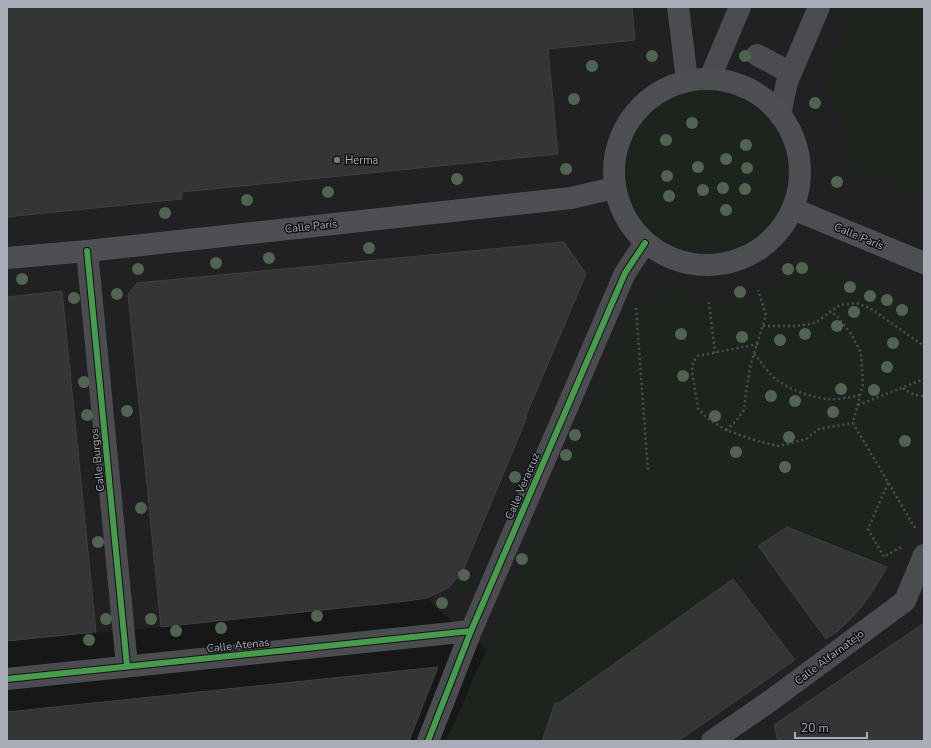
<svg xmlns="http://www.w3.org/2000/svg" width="931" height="748" font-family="'Nunito Sans',sans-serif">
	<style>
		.built { fill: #212123 }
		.green { fill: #1d241e }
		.building { fill: #353536; stroke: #3f4043 }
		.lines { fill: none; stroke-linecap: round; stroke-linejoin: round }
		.path { stroke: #4d4e52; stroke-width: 2.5; stroke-dasharray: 2 3; stroke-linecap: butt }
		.minor { stroke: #4b4c50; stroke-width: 22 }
		.major { stroke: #4d4f52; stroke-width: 22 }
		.cycleway-casing { stroke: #111113; stroke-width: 8 }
		.cycleway { stroke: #469c4c; stroke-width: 6 }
		.tree { fill: #506451 }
		.poi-dot { fill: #757880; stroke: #111113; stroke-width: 1.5 }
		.labels { text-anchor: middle; stroke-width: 3; stroke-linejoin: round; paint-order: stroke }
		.poi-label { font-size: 11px; fill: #a8adb8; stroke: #111113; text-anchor: start }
		.street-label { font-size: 11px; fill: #a8adb8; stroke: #111113 }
	</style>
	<rect width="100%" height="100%" fill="#171717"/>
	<path class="built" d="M7,7H924V741H542L554,706L439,610L427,598L404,602L161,627L7,641Z"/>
	<path class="green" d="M857,7H915L924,11V196L849,167C848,134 845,110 823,84Z
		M625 172a81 81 0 1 1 162 0a81 81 0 1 1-162 0Z
		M815,264L924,309V493L892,568L787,527L759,546L764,555L733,579L554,706L542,741H446L591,410L624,319C627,315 630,310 634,306C648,293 668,290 687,292L689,308L717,305L785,285L778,272L795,265Z
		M466,579L472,583C462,594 452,602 439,610L433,604L453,594Z"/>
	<path class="building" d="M7,7H632L635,40L548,49L558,154L182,192V199L7,217Z
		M564,242L586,274L525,418L527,417L462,573L448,588L427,598L407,601L161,627L128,294L137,283Z
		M62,291L96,632L7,641V297Z
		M787,527L887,567L873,591L859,610L838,631L826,639L758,546Z
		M733,579L795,660L678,741H542L555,703H559Z
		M924,623V741H778L774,725Z
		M438,667L409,741H7V712Z"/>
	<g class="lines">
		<path class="path" d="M709,302L715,353
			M636,308L648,471
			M829,311L837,316L852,335L861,353L863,384L853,423L915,528
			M763,326H797L815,323L840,305L856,303L870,308L924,346
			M758,344L698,356L693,362L692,371L698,408L707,418L726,430L757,441L779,446L806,439L819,429L853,423
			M754,354C762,362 767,373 777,380C791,390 812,398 829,399C839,400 850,397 860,395
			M903,388C910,393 915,396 924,396
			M858,405L924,379
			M726,430L736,421L744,410L746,392L751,363L766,315L758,290
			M888,483L868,529L884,557L901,547"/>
		<path class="minor" d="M678,7L687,80
			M757,55L791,73
			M710,78L740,7
			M780,115L787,82L819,7
			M87,251L127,666
			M7,679L471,631
			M428,741L471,631L625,273L645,243
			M712,741L770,701L905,601L924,555"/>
		<path class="major" d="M614 172a93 93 0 1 1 186 0a93 93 0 1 1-186 0Z
			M793,209L924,263
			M7,258L87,251L571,198L614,188"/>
		<g class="cycleway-casing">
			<path id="cycleway" d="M87,251L127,666
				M7,679L471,631
				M428,741L471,631L625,273L645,243"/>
		</g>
		<use href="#cycleway" class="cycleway"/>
	</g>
	<g class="tree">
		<circle cx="652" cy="56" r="6"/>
		<circle cx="745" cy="56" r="6"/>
		<circle cx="592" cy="66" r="6"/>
		<circle cx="574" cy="99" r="6"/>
		<circle cx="815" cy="103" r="6"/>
		<circle cx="692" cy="123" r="6"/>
		<circle cx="666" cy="140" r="6"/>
		<circle cx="746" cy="145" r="6"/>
		<circle cx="726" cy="159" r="6"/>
		<circle cx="698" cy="167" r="6"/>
		<circle cx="747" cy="168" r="6"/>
		<circle cx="566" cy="169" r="6"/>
		<circle cx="667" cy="176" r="6"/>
		<circle cx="457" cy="179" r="6"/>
		<circle cx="837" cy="182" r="6"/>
		<circle cx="723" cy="188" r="6"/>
		<circle cx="745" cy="189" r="6"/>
		<circle cx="703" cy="190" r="6"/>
		<circle cx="328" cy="192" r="6"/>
		<circle cx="669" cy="196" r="6"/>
		<circle cx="247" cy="200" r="6"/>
		<circle cx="726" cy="210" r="6"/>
		<circle cx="165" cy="213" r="6"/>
		<circle cx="369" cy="248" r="6"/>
		<circle cx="269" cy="258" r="6"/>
		<circle cx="216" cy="263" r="6"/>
		<circle cx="802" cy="268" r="6"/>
		<circle cx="138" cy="269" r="6"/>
		<circle cx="788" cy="269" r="6"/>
		<circle cx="22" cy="279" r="6"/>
		<circle cx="850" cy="287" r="6"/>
		<circle cx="740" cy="292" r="6"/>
		<circle cx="117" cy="294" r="6"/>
		<circle cx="870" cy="296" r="6"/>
		<circle cx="74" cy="298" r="6"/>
		<circle cx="887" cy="300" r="6"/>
		<circle cx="902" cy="310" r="6"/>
		<circle cx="854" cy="312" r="6"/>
		<circle cx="837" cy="326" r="6"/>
		<circle cx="681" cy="334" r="6"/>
		<circle cx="805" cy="334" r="6"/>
		<circle cx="742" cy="337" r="6"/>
		<circle cx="780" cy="340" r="6"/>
		<circle cx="893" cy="343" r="6"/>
		<circle cx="887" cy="367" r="6"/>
		<circle cx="683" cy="376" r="6"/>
		<circle cx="84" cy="382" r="6"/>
		<circle cx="841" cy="389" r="6"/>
		<circle cx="874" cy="390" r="6"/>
		<circle cx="771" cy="396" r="6"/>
		<circle cx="795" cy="401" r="6"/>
		<circle cx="127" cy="411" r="6"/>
		<circle cx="833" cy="412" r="6"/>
		<circle cx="87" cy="415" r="6"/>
		<circle cx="715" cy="416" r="6"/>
		<circle cx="575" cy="435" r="6"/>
		<circle cx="789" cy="437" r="6"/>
		<circle cx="905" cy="441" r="6"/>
		<circle cx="736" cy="452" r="6"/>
		<circle cx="566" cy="455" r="6"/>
		<circle cx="785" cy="467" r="6"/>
		<circle cx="515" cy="477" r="6"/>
		<circle cx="141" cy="508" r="6"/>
		<circle cx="98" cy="542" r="6"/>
		<circle cx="522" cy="559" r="6"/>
		<circle cx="464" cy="575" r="6"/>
		<circle cx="442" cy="603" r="6"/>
		<circle cx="317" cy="616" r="6"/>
		<circle cx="106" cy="619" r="6"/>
		<circle cx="151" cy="619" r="6"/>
		<circle cx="221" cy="628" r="6"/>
		<circle cx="176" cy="631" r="6"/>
		<circle cx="89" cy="640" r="6"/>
	</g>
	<circle class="poi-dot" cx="337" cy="160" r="4"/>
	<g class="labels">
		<g class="poi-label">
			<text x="345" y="164">Herma</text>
		</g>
		<g class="street-label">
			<text transform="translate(311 226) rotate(-6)" y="4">Calle París</text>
			<text transform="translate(859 236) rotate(23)" y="4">Calle París</text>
			<text transform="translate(97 460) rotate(-96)" y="4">Calle Burgos</text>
			<text transform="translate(522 486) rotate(-67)" y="4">Calle Veracruz</text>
			<text transform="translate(238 645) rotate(-6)" y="4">Calle Atenas</text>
			<text transform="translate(829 657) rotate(-37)" y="4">Calle Alfarnatejo</text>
		</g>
	</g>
	<rect width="931" height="748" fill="none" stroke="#a8adb8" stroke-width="16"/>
	<path d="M795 732v6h72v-6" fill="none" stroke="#a8adb8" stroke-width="2"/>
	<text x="801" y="732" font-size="12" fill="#a8adb8" stroke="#111113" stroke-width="3" paint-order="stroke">20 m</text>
</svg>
